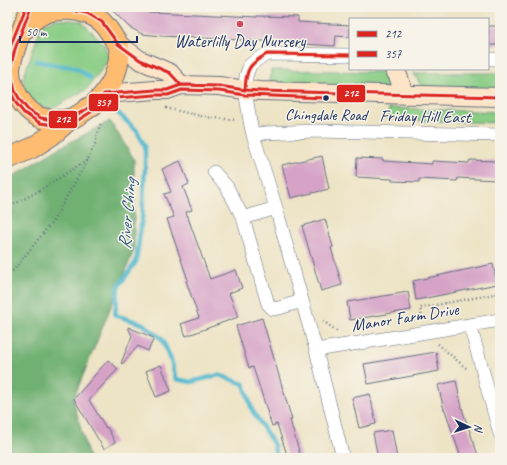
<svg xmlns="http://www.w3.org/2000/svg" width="507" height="465" font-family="Caveat,sans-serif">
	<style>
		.green { fill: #8acd85; stroke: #527e72 }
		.forest { fill: #6fb072; stroke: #457068 }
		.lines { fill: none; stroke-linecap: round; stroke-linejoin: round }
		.stream { stroke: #50b8ce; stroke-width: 4.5 }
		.building { fill: #d6a3c7 }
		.street-casing { stroke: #646e82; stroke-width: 14 }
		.secondary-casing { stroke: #646e82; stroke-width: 20 }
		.primary-casing { stroke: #646e82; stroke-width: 22 }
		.path { stroke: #646e82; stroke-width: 2.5; stroke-dasharray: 1 3; stroke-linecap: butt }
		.street { stroke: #fff; stroke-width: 13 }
		.secondary { stroke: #fee4c6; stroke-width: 18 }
		.primary { stroke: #fdbc70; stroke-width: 20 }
		.bus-1-casing { stroke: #f7f3e8; stroke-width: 6 }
		.bus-2-casing { stroke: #f7f3e8; stroke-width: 6 }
		.bus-1 { stroke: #dc241f; stroke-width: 3 }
		.bus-2 { stroke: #dc241f; stroke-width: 3 }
		.poi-dot { fill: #d1495b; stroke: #f7f3e8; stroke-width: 1.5 }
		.bus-dot { fill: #1b2f5e; stroke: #f7f3e8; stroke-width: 1.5 }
		.labels { text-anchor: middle; stroke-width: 3; stroke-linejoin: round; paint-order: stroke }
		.bus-label { font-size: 16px; fill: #1b2f5e; stroke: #f7f3e8 }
		.poi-label { font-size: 17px; fill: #1b2f5e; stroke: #f7f3e8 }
		.street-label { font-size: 17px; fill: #1b2f5e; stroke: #f7f3e8 }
		.water-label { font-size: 18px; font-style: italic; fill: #2b5880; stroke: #f7f3e8 }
		.line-badge { stroke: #f7f3e8; stroke-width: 1.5 }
		.badge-label { font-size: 11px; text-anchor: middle; font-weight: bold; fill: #fff }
	</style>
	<rect width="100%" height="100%" fill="#f7f3e8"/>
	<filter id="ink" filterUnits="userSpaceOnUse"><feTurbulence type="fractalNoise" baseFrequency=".025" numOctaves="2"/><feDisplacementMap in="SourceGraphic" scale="8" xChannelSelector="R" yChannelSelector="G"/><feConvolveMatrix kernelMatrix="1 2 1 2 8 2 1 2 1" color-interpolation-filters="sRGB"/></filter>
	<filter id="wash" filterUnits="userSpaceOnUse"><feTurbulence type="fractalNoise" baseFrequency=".012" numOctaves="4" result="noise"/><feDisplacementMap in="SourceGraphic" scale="16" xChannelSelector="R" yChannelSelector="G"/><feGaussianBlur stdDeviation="0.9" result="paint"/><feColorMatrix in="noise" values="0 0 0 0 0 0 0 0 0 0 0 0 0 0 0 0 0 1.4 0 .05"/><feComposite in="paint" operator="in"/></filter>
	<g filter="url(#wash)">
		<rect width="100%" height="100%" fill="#ede3c5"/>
		<path class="green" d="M56,19L81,21L104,44L109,59L87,89L52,109L35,105L25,91L23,78L42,24Z
			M271,70L385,72L394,92L270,84Z
			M414,73H500V92L424,91Z
			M389,108L500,112V123L430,121L388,119Z"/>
		<path class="forest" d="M110,121L134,159V250L73,400L89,458H7V180L59,148Z"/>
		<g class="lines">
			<path class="stream" d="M36,61L61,66H69L78,69L90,78
				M117,112L137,131L145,146V169L142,218L136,262L118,287L115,315L143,324L162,339L171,360L176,379L191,382L219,375L244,384L252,410L274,445L276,458"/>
		</g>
		<g id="blocks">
			<path class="building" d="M109,7H136L143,12H152L257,17V16L298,17V22L350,25V37L336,36L335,46L303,44V43L161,36L142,34L129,27Z
				M488,26H500V45H488Z
				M322,156L329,189L291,198L282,165Z
				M357,158L383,159V161L432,164V161L469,163L470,160L496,161V180L458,178L457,181L419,179V182L392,181V179L356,177Z
				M180,161L189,184L183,187L192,210L186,212L210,279L236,270L242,288L229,293L238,317L186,336L181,324L199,318L186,281L188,280L167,219L174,217L164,194L171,192L162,169Z
				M325,219L333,247L331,248L342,285L321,291L302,226Z
				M493,264L497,284L416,300L413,281Z
				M408,292L411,310L350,320L347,302Z
				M262,318L292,420H290L301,458H288L277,424L272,426L253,367L249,368L236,326Z
				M128,327L154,338L148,351L138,346L122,364L121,363L132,336Z
				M436,352L439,371L368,384L364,364Z
				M108,360L118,369L89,400L106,428L107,427L115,442L104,449L74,399Z
				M161,365L171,391L156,397L146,371Z
				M456,381L463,412L479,458H461L445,410H444L438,385Z
				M370,394L376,424L359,428L352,398Z
				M392,430L397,458H378L373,433Z"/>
		</g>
	</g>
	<g filter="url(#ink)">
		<use href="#blocks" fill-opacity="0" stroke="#646e82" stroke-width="1"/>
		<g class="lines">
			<g class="street-casing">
				<path id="street" d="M488,59H500
					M253,135L264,133L316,131L500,135
					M214,172L227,187L243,218L276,208
					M243,218L268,304L273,309L279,308L302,301
					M470,325L500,434
					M316,350L500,320
					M343,458L316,350L276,208L253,135L250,121L245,90L246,76L250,65L258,59L267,54L350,55"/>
			</g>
			<g class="secondary-casing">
				<path id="secondary" d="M118,44L140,60L170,73L181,85
					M394,69L399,78L404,95
					M104,94L155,90H167L181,85L219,86L245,90L261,91L500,97"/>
			</g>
			<g class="primary-casing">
				<path id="primary" d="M21,33C26,28 31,22 36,18C54,5 86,8 102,22C106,26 110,32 113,37C114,39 117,42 118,44C122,55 116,75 110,85C105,93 99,102 90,107C84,111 76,118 69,119C61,121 50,120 42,118C25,113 10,88 10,70C11,52 25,24 31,7
					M7,159L32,148L52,135L70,119"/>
			</g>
			<path class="path" d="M166,108L205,117L236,120
				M7,208L37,192L87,160
				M7,277L12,272L53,221L88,159L95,144L101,122
				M422,319L420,308L500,293
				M323,321L338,332
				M438,344L467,369"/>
			<use href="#street" class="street"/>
			<use href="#secondary" class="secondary"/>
			<use href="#primary" class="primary"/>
			<g class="bus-1-casing">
				<path id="bus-1" d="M31,7L15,49L10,70L15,91L20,100L28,110L41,118L55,120L70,119L93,105L104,94L155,90H167L181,85L219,86L245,90L261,91L500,97
					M74,7L76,11L87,13L102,22L118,44L140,60L170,73L181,85H195
					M245,90C246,69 249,64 267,54L350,55"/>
			</g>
			<g class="bus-2-casing">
				<path id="bus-2" d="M7,61L10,47L26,7
					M7,81L11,93L16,103L24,113L40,123L55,125L72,124L96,109L108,98
					M104,99L155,95H168L182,90L219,91L245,95L326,98"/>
			</g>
			<use href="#bus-1" class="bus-1"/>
			<use href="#bus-2" class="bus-2"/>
		</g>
	</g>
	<circle class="poi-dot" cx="240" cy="24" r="4"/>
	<circle class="bus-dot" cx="326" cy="98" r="3.5"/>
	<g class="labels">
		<g class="bus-label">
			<text x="326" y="120">Chingdale Road</text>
		</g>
		<g class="poi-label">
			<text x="240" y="47">Waterlilly Day Nursery</text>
		</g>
		<g class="street-label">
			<text transform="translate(425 116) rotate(1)" y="6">Friday Hill East</text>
			<text transform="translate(405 317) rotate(-9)" y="6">Manor Farm Drive</text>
		</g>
		<g class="water-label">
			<text transform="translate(127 214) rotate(-85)" y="6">River Ching</text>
		</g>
	</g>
	<g class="line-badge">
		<rect x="336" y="84" width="30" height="19" rx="4" fill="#dc241f"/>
		<rect x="88" y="93" width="31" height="19" rx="4" fill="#dc241f"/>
		<rect x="48" y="110" width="30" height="19" rx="4" fill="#dc241f"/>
	</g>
	<g class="badge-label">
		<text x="351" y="97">212</text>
		<text x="103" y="106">357</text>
		<text x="63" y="123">212</text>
	</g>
	<rect width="507" height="465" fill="none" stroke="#f7f3e8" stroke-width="24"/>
	<rect x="349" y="18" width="140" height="52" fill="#f7f3e8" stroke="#9fa5b1"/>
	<rect x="357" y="31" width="20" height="6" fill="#dc241f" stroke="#9fa5b1"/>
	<text x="385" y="38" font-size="12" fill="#1b2f5e">212</text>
	<rect x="357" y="51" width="20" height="6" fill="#dc241f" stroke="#9fa5b1"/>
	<text x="385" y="58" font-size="12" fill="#1b2f5e">357</text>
	<g transform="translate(469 427) rotate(94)" stroke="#f7f3e8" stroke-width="3" paint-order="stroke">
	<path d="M0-3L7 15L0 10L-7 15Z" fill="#1b2f5e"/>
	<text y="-6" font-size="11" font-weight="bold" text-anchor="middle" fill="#1b2f5e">N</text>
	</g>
	<path d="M20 36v6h117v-6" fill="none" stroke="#1b2f5e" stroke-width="2"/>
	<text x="26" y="36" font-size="12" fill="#1b2f5e" stroke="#f7f3e8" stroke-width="3" paint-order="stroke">50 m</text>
</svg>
